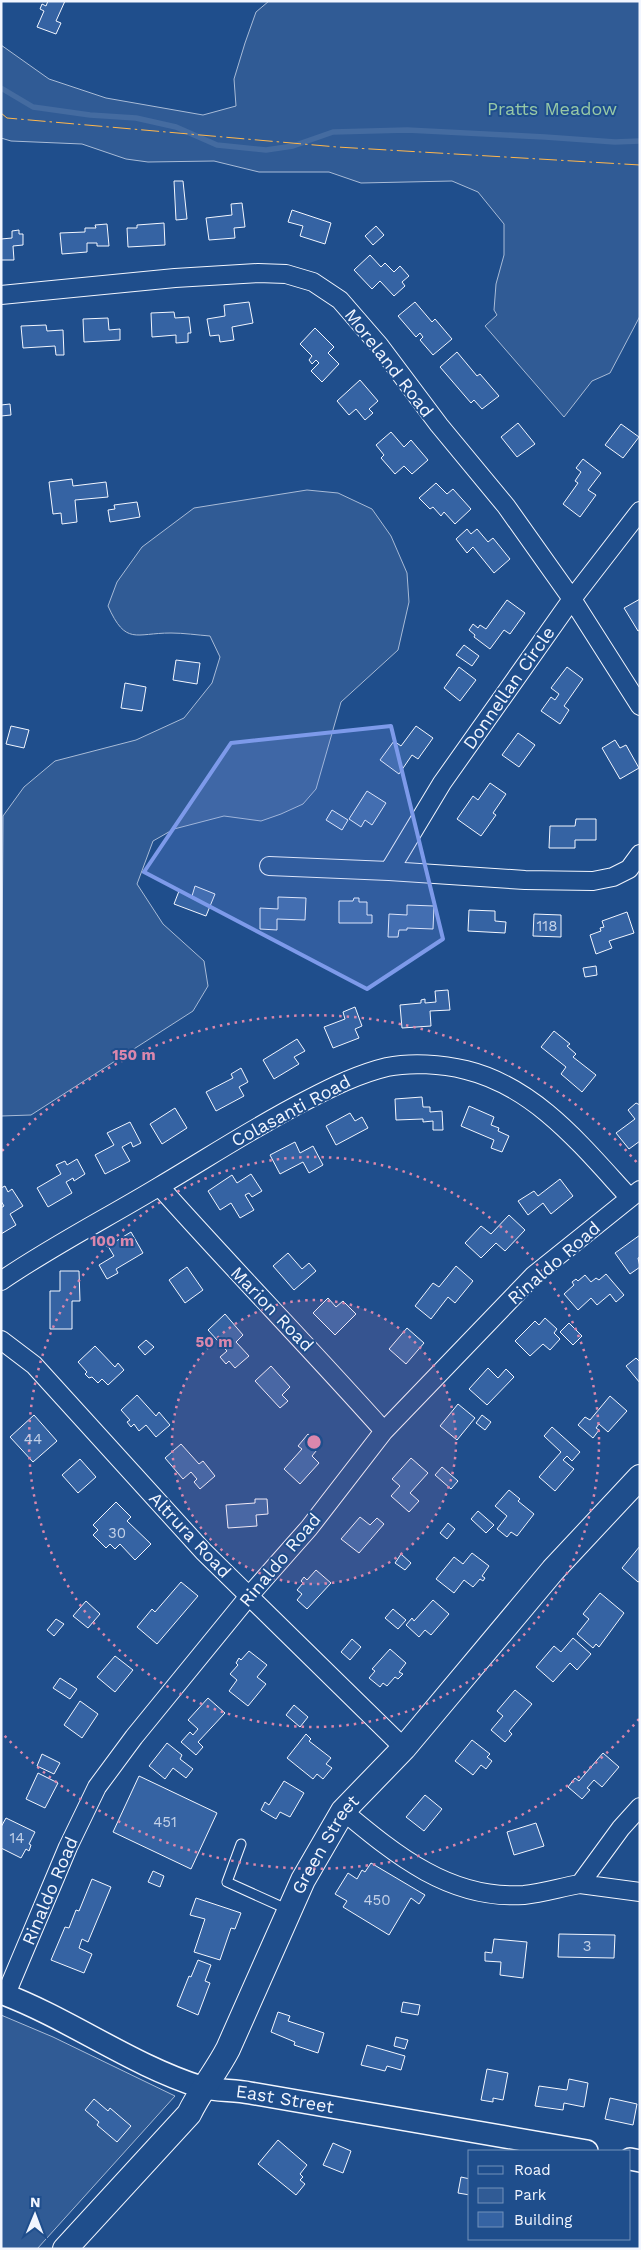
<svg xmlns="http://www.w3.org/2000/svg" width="641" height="2250" font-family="'Work Sans',sans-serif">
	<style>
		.green { fill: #305b95; stroke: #a8bbd7 }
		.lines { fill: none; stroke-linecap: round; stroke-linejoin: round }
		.stream { stroke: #446ba0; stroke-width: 5.5 }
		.building { fill: #3563a3; stroke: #f2f6ff }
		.service-casing { stroke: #f2f6ff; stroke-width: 11 }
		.minor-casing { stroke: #f2f6ff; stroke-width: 20 }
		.tertiary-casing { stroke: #f2f6ff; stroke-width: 24 }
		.secondary-casing { stroke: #f2f6ff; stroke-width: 26 }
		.service { stroke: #1f4e8c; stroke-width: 9 }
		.minor { stroke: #1f4e8c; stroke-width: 18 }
		.tertiary { stroke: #1f4e8c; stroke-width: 21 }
		.secondary { stroke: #1f4e8c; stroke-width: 24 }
		.power { stroke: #ffb74d; stroke-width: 1; stroke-dasharray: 18 4 2.5 4; stroke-linecap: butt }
		.marked { fill: #7d9aea; fill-opacity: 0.2; stroke: #7d9aea; stroke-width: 4; stroke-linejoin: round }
		.ring { fill: none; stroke: #da87ad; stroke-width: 2.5; stroke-dasharray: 2.5 5 }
		.labels { text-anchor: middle; stroke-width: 4; stroke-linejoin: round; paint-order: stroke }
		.number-label { font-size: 15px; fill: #c3d1e8 }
		.park-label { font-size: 18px; fill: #97c8a6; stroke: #1f4e8c }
		.street-label { font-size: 18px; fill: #f2f6ff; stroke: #1f4e8c }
		.centre { fill: #da87ad; stroke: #1f4e8c; stroke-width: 2.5 }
		.ring-label { font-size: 15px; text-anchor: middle; font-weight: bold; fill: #da87ad; stroke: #1f4e8c; stroke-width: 4; stroke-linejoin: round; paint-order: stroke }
	</style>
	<rect width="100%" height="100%" fill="#1f4e8c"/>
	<path class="green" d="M269,1H640V316L610,373L592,381L564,417L485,326L497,315L494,310L496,284L504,255V224L478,192L452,181L361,183L329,172H259L214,161L148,162L126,159L82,144L11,141L1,138V45L49,79L106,98L203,115L236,106L234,79L245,43L256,12Z
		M307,490L338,493L372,509L391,536L407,573L409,602L398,650L341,702L316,789L303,804L281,814L261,821L224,816L174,829L153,841L137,884L163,924L204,961L208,986L193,1011L31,1115L1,1116L3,816L24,787L55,761L136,740L184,718L212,683L220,657L210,636C197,635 184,633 171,633C135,633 126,646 108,606L117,582L142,547L194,508Z
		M1,2015L53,2037L175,2096L37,2249H1Z"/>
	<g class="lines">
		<path class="stream" d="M1,88L33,107L90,115L136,118L176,127L217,145L266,150L293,146L333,132L407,130L545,137L615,142L640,141"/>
	</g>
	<path class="building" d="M48,1H65L56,21L61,23L56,34L37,27L44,11L40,9L42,4L46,6Z
		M174,181H183L187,219L176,220Z
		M242,203L245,227L234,228L235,238L209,240L206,218L232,215L231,204Z
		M292,210L331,223L325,244L300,236L303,226L288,222Z
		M164,223L165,245L128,247L127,228H137V225Z
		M107,224L109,246H97V243H87V252L62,254L60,233L85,232V228H96L95,225Z
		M376,226L384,235L373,245L365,236Z
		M19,230V234H23V245L13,246L14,260H1V239L12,238V231Z
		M370,255L381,267L385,263L394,272L400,266L409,276L402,282L405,286L394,296L380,281L372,289L354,270Z
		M249,302L253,323L232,327L234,340L220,342L219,335L210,336L207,319L225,316L224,305Z
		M415,302L432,322L435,319L452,339L433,355L420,340L423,337L420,333L416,337L398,316Z
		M174,312L175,318L189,317L191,333H188V342L176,343V335L152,337L151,313Z
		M108,318L109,330L120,329V340L84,342L83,319Z
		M46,325L47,331L63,330L64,355H56L55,346L23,348L21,326Z
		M315,328L334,347L328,353L339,364L322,382L311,371L319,363L316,360L312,364L309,360L312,356L300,344Z
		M457,352L477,376L480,374L499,396L482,409L474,400L471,403L440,367Z
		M360,380L378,401L369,409L373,413L365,420L356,409L349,415L337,401Z
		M10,404L11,415L1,416V405Z
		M518,423L535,444L517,457L501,437Z
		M621,424L639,437L623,458L605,445Z
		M391,432L404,447L411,440L428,460L412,474L404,466L395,474L381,458L384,455L376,445Z
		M583,459L601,473L588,490L596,495L580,517L563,504L578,483L575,481L581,472L576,468Z
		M72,479L73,486L106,482L108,497L75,500L77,522L62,524L61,513L53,514L49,482Z
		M436,483L447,494L453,489L471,509L455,524L444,512L441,516L433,507L430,509L419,498Z
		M137,502L140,517L110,522L108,510L115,509L114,505Z
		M467,529L471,534L477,529L488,542L493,538L510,559L494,573L473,547L467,553L456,539Z
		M640,599V630L638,631L624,608Z
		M507,600L525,613L510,634L504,630L490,649L474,637L475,635L469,630L473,624L478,628L480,625L486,629Z
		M464,645L479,656L472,666L456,655Z
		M176,660L200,663L197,684L173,680Z
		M459,667L476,680L460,701L444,688Z
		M567,667L583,679L564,706L569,710L560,724L541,711L551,697L555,700L559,694L551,688Z
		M125,683L146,687L142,711L121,708Z
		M11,726L29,730L24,748L6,744Z
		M416,726L433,738L418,759L412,755L399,774L380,760L394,741L401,746Z
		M518,733L535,745L519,767L502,755Z
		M615,740L620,748L626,745L639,768L620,779L602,748Z
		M490,783L506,794L493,813L496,815L481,836L457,819L473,796L478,800Z
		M367,791L386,803L372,825L365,820L361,827L349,819Z
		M332,810L348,820L342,830L326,820Z
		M576,819H596V840H575V848H549L550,826H575Z
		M195,886L215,894L206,916L174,904L179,891L192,896Z
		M278,897L306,898L305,920L277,919V930L260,929V908L278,909Z
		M354,898H359V902H367V915H372V923H339V901H353Z
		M407,905L434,906L433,929L407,928V930H399L398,937H388L389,914L407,915Z
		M469,910L495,911V921L506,922L505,933L468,931Z
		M627,912L634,933L609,941L612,948L596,954L590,935L601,931L600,928L604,927L602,921Z
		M534,914L561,915V937L533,936Z
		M596,966L597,975L585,977L583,968Z
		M448,990L450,1010L430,1011L431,1026L402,1028L400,1005L421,1003V1000L425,999V1003L436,1002L435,991Z
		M355,1007L362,1026L355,1029L359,1038L333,1048L324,1027L345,1019L343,1012Z
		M554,1031L570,1044L567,1046L576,1054L573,1057L596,1075L582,1092L561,1074L566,1067L541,1047Z
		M297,1039L305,1051L294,1057L299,1064L274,1079L263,1060Z
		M241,1068L248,1082L239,1087L244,1096L216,1111L206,1092L233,1078L231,1074Z
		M422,1097L423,1107H430V1112L442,1111L443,1130H433V1121L423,1122V1119L396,1120L395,1099Z
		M636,1103L640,1105V1141L629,1149L616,1133L635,1119L628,1110Z
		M469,1106L494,1117L491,1125L499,1128L498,1131L509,1136L502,1152L491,1148L494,1140L461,1126Z
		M175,1108L187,1128L162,1144L150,1124Z
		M350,1113L355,1121L362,1117L368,1128L336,1145L326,1126Z
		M130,1122L141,1143L133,1147L131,1142L122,1147L130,1161L105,1174L95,1155L114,1145L107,1133Z
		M295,1142L300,1153L313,1146L323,1165L309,1173L303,1162L280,1174L270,1155Z
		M77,1159L85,1174L74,1181L73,1178L66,1182L72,1193L48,1207L37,1188L61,1174L56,1165L65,1161L67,1165Z
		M251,1174L262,1191L252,1197L249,1193L245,1195L254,1210L240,1218L231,1203L220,1210L208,1191L232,1175L237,1183Z
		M560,1179L573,1196L551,1214L543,1203L528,1215L518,1201L534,1191L538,1196Z
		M5,1186L8,1192L12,1189L23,1206L10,1214L16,1225L1,1234V1208L4,1206L1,1201V1188Z
		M509,1215L525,1230L505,1251L496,1243L481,1258L465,1243L481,1226L491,1234Z
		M131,1232L143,1253L116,1269L118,1273L107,1279L99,1265L114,1256L108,1246Z
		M640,1235V1257L638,1258L640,1267L630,1274L615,1253Z
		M288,1253L302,1269L309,1263L316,1271L294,1290L273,1266Z
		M456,1266L473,1281L455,1303L448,1297L431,1319L415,1306L433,1283L439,1287Z
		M187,1267L203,1290L185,1303L169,1280Z
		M60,1271H79L80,1301H72V1329H50V1291H60Z
		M606,1274L624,1295L616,1302L610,1294L597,1305L591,1298L578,1310L564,1294L574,1285L572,1282L576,1279L578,1281L585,1275L591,1282L596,1278L599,1280Z
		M328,1298L336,1307L343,1301L356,1314L335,1335L313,1313Z
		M225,1314L243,1335L236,1342L249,1356L235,1368L229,1361L226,1364L220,1357L227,1351L208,1330Z
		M545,1318L557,1329L554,1333L560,1339L550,1350L543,1344L530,1356L515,1341L535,1321L539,1325Z
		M569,1323L582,1336L573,1345L560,1332Z
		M407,1328L424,1343L406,1364L389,1349Z
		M146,1340L154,1347L145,1355L138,1347Z
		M95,1346L115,1367L118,1363L124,1370L108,1385L102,1379L98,1383L92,1377L89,1378L85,1374L87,1372L78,1362Z
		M636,1358L640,1362V1383L626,1366Z
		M271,1366L290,1387L282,1395L288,1401L280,1408L255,1381Z
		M488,1368L498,1378L506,1369L514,1377L487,1405L469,1389Z
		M137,1395L156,1416L159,1412L170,1425L156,1437L146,1425L139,1431L134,1424L131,1427L127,1422L130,1420L121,1410Z
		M610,1396L627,1411L608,1432L599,1424L596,1428L599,1430L593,1438L578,1425L585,1417L590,1420Z
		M458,1404L475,1418L457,1440L440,1426Z
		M34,1415L57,1441L33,1462L10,1437Z
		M482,1415L491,1422L485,1430L476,1423Z
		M552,1427L580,1452L572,1461L567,1456L563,1460L574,1469L555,1491L539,1477L561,1452L544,1436Z
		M308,1434L321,1445L312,1456L319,1463L300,1484L284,1469L302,1449L298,1446Z
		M181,1444L199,1464L203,1461L215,1476L200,1489L194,1482L197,1479L191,1472L183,1479L165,1458Z
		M411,1458L428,1473L410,1493L419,1501L409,1512L391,1496L400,1486L392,1479Z
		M80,1459L96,1477L78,1493L62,1475Z
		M442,1467L458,1481L451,1489L435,1475Z
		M509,1490L520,1499L518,1501L534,1514L517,1536L511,1532L507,1537L497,1529L507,1516L495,1506Z
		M255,1499H267L268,1514L256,1515L257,1526L228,1528L226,1505L255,1503Z
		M116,1502L131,1517L127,1521L151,1544L135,1560L120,1544L115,1549L110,1544L106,1548L93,1535L98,1530L93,1525Z
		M478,1511L494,1525L486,1533L471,1519Z
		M360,1517L370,1525L377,1518L384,1524L359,1553L341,1539Z
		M448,1523L455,1529L447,1539L440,1533Z
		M640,1546V1581L638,1582L622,1568Z
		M472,1553L489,1566L482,1576L485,1578L483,1581L480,1579L473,1587L464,1580L454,1593L436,1579L454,1557L463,1564Z
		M401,1554L411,1563L405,1570L395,1563Z
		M316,1570L331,1583L307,1609L297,1600L302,1594L297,1590L303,1583L301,1581L304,1577L307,1580Z
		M181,1582L198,1596L157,1644L137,1627L152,1609L155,1612Z
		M600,1593L624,1613L599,1647L596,1644L593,1648L577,1634L589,1619L583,1614Z
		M433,1600L449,1614L431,1635L425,1630L419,1637L406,1625L412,1618L414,1621Z
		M86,1601L100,1614L88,1628L73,1616Z
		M393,1609L406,1620L398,1629L385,1618Z
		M56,1619L64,1624L54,1636L47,1630Z
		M573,1638L591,1654L577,1670L570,1663L553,1682L536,1667L554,1646L561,1652Z
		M352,1639L361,1647L350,1660L341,1652Z
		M390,1649L406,1663L399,1672L403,1674L398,1679L395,1677L387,1686L383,1683L380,1687L369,1678L375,1671L372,1669Z
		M249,1651L267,1665L257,1677L266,1684L248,1706L229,1691L237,1680L230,1674L238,1665L236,1663L239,1658L241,1660Z
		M115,1656L133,1670L115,1692L97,1677Z
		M60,1678L77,1689L70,1699L53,1688Z
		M515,1690L532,1704L509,1731L512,1734L505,1742L491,1730L503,1716L497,1711Z
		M208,1698L225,1713L198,1742L203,1747L196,1755L181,1742L190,1732L193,1735L198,1729L188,1720Z
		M80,1701L98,1714L82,1738L64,1725Z
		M294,1705L308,1717L300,1727L286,1715Z
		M306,1734L311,1739L309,1741L331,1758L326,1764L332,1768L323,1779L317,1774L313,1779L287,1758Z
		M472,1740L490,1754L487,1757L492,1761L486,1769L481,1765L473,1775L455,1761Z
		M167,1743L182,1755L180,1759L193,1769L186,1778L173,1768L165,1779L149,1766Z
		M603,1753L619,1767L602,1787L594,1780L587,1788L590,1790L582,1799L568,1787L575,1778L579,1781Z
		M42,1754L60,1763L54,1774L37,1766Z
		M38,1773L58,1783L45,1808L26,1799Z
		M139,1776L217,1813L191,1869L113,1832Z
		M284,1781L304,1793L290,1817L280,1812L276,1819L261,1810L265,1802L269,1805Z
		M425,1795L442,1809L424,1831L406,1817Z
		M6,1818L35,1832L29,1844L31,1845L29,1851L26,1849L21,1858L1,1848V1827Z
		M536,1823L544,1846L514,1855L507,1832Z
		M371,1863L425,1895L419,1904L411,1898L389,1935L343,1907L347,1901L335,1894L348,1873L357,1879L362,1870L365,1872Z
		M153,1871L164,1876L160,1887L148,1882Z
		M92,1879L111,1887L88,1942L82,1939L79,1948L92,1954L84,1973L51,1960L65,1927L69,1928L76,1910L79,1911Z
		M196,1898L241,1913L235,1929L231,1928L220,1960L194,1952L205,1919L190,1915Z
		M559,1934L615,1935L614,1958L558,1957Z
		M494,1939L527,1942L523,1978L500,1975L501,1962L485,1961V1952L492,1953Z
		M198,1960L211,1965L205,1981L210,1983L198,2015L177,2006L189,1976L191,1977Z
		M403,2002L420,2005L418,2015L401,2012Z
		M278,2012L290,2016L288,2021L324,2033L318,2053L294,2045L295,2042L271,2032Z
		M396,2037L408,2040L405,2049L394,2046Z
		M367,2045L405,2056L401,2070L387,2066L385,2071L361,2065Z
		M487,2069L508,2073L503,2100L493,2098V2102L481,2100Z
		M569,2079L588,2083L584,2107L564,2103L563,2110L535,2106L539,2086L567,2090Z
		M610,2098L637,2104L633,2125L605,2119Z
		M94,2099L108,2111L110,2108L131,2126L117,2142L97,2125L99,2122L85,2110Z
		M278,2140L307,2165L300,2174L303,2177L300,2180L305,2184L296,2195L258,2164Z
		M333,2143L351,2151L343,2173L323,2165Z
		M461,2177L470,2179V2195L458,2193Z"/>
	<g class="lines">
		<g class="service-casing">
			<path id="service" d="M241,1844L227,1882L289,1910"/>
		</g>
		<g class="minor-casing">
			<path id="minor" d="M1,295L175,278L258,273L286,274L313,282L340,300L379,345L439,425L506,506L572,599L640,706
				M640,511L572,599L442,783L389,871L525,880L593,881L613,877L629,869L640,854
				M269,866L389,871
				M160,1187C233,1269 310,1348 384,1431
				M1,1281C52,1246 107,1218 160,1186C209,1157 256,1126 307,1100C332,1087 358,1074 387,1067C411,1062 442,1064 466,1070C536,1087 583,1147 630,1198
				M1,1340L34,1365L203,1551L404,1748
				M343,1811C396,1855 450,1900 524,1895C543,1893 562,1887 580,1884L621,1828L640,1807
				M580,1884L640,1892
				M6,1994L68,1847L97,1787L134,1737L249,1596L309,1528L384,1431L534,1275L640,1190"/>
		</g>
		<g class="tertiary-casing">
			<g id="tertiary">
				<path id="s1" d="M1,1993C70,2019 131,2065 201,2087C216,2091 234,2090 250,2093L587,2151"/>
				<path d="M630,2159L640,2161"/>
			</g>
		</g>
		<g class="secondary-casing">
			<g id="secondary">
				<path id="s2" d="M65,2249L189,2114C200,2091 216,2072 228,2049L303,1880L343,1811L404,1748L553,1570L640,1477"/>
			</g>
		</g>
		<use href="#service" class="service"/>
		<use href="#minor" class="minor"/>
		<use href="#tertiary" class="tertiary"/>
		<use href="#secondary" class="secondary"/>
		<path class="power" d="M1,113L7,118L337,147L640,165"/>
	</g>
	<path class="marked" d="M391,726L443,939L367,989L144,872L231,743Z"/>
	<circle cx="314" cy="1442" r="142" fill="#da87ad" fill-opacity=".12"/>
	<g class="ring">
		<circle cx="314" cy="1442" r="142"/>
		<circle cx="314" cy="1442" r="285"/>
		<path d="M639 1719A427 427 0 0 1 2 1733M2 1151A427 427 0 0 1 639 1165"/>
	</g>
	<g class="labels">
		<g class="number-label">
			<text x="547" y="931">118</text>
			<text x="33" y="1444">44</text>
			<text x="117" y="1538">30</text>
			<text x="165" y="1827">451</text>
			<text x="17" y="1843">14</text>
			<text x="377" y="1905">450</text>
			<text x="587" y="1951">3</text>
		</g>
		<g class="park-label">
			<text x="552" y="115">Pratts Meadow</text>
		</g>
		<g class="street-label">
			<text transform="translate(389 363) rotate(52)" y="6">Moreland Road</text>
			<text transform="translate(509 688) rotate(-55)" y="6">Donnellan Circle</text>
			<text transform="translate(291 1111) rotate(-28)" y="6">Colasanti Road</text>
			<text transform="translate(554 1263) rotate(-41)" y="6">Rinaldo Road</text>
			<text transform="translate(272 1309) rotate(46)" y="6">Marion Road</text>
			<text transform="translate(190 1535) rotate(47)" y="6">Altrura Road</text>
			<text transform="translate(280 1560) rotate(-50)" y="6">Rinaldo Road</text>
			<text dy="6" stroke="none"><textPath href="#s2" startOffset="486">Green Street</textPath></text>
			<text transform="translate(50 1891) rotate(-67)" y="6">Rinaldo Road</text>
			<text dy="6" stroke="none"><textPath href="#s1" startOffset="306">East Street</textPath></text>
		</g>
	</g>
	<circle cx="314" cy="1442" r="8" class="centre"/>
	<g class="ring-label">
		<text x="134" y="1060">150 m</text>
		<text x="112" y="1246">100 m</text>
		<text x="214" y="1347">50 m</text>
	</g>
	<rect width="641" height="2250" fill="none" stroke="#f2f6ff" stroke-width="5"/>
	<rect x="468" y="2150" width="162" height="90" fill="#1f4e8c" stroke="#7391ba"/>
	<rect x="478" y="2166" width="25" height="8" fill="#1f4e8c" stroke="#7391ba"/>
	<text x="514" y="2175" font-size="15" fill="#f2f6ff">Road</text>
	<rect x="478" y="2188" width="25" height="15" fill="#305b95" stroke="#7391ba"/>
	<text x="514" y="2200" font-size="15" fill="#f2f6ff">Park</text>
	<rect x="478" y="2212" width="25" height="15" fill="#3563a3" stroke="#7391ba"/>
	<text x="514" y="2225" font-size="15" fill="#f2f6ff">Building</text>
	<g transform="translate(35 2215) rotate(1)" stroke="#1f4e8c" stroke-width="4" paint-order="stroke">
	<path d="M0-4L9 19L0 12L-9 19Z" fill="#f2f6ff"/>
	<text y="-8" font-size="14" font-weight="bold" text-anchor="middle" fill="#f2f6ff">N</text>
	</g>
</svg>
